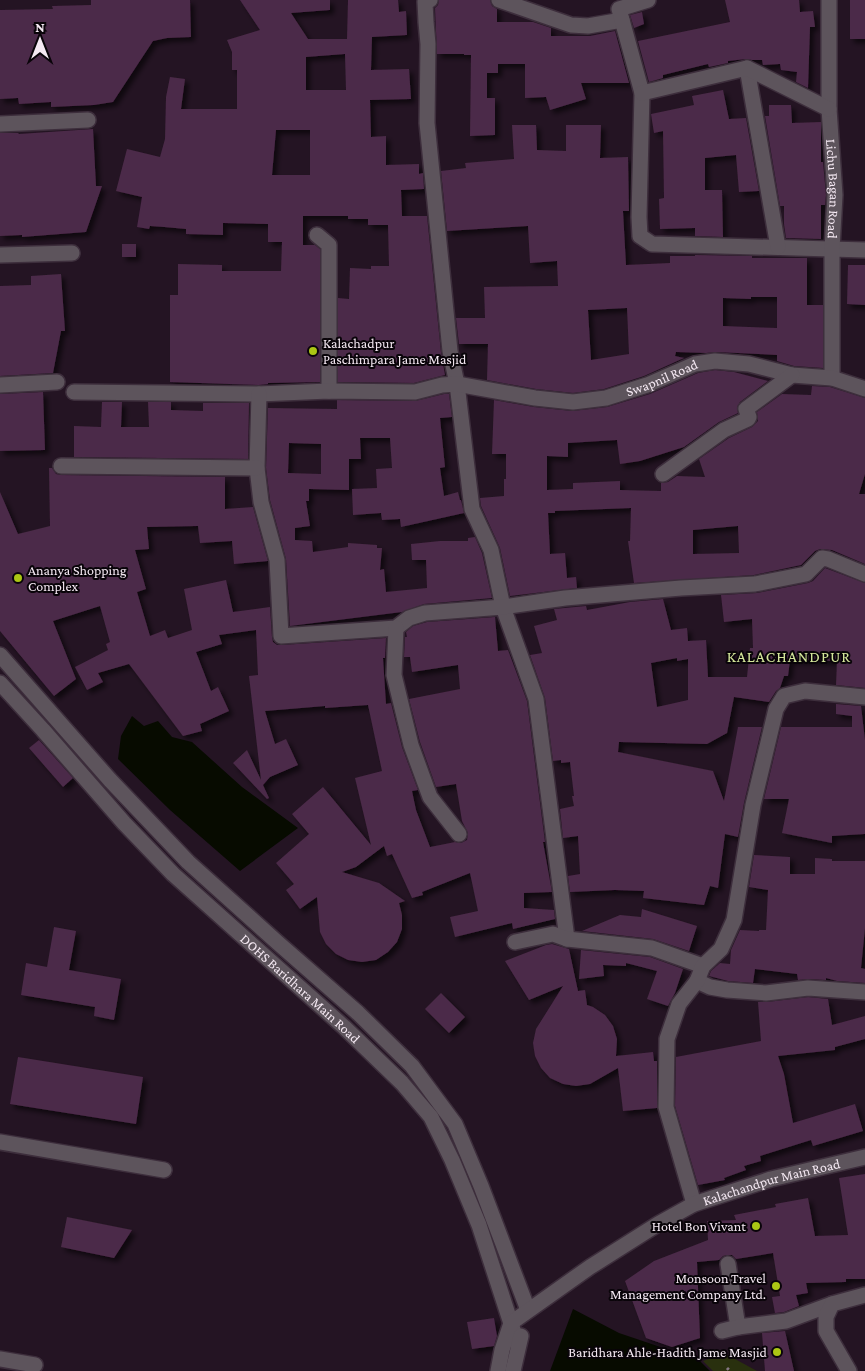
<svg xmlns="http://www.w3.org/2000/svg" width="865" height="1371" font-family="'Crimson Pro',serif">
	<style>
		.green { fill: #29300e }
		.water { fill: #070b00 }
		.building { fill: #4b2a48; fill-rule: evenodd; filter: url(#shadow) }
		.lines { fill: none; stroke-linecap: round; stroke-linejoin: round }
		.minor-casing { stroke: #3d2e3c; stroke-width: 18 }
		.path { stroke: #867885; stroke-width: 3; stroke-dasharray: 2.5 2.5; stroke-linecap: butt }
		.minor { stroke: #5d545c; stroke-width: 15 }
		.poi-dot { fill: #abc614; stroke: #090409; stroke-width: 2 }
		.labels { text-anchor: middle; stroke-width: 4; stroke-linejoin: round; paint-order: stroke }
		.street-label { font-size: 14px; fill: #f5e9f3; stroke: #090409 }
		.poi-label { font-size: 14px; fill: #f5e9f3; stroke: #090409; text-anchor: end }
		.quarter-label { font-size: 16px; letter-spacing: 1px; fill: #d4e69a; stroke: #090409 }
	</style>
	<defs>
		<filter id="shadow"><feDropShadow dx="4" dy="4" stdDeviation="2.5" flood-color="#0009"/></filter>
	</defs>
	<rect width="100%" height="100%" fill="#241423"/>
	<path class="green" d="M724,1353L757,1371H713L703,1361Z"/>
	<path class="water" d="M132,716L144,726L158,721L172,737L192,742L242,787L298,828L240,871L170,810L118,759L121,736Z
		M573,1309L619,1333L699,1360L710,1371H550Z"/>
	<path class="building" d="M91,0H190L191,37L167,38L153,41L113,102L94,105L51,107V102L19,104L18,98L0,99V10L53,9L52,6L91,5Z
		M240,0H330V10L291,13L308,39H347L348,0H398L399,12L406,11L407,35L372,37L371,70L409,69L411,99L370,100L371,137L386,136V165L419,164V174L423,173L424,189L401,190L402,216H427L441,352L445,375L414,383L338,382V298L349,299L350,268L371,269V266H389L388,225H368V219H348V216H303V245H315L320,249V382L268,383V384L259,385L170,382V295H178V264L222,265V271H281L282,242H268V224L223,223V235L186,234V229L164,227L150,226L149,229L137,227L142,197L116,191L127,149L160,157L165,139L166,97L170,77L185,79L181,109H237V70H232V52L227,40L260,30ZM345,54L346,90H306V57ZM276,130H310V175H272Z
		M439,0H490L492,6L497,9V22H533L551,28V36H590L615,31L629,83H581L586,99L550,110L546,97L525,98V64H498V73H487V98H495V135L470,136L471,55H464V54H437L435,8L438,5Z
		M725,0H799L800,12L813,11L815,27H810L808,88L796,82L797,72L781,70L780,64L763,65L762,60H752L746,59L728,61V63L709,67L708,64L663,75V78L649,82L638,41L730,22Z
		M850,0H865V39H850Z
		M642,12L644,24L634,28L630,15Z
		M723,90L729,119L746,118L759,191L739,192L736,155L705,158V190H722L723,237L695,236V228L660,229L659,199L664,198L663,131L654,133L651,114L694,105L692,96Z
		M769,105H791L792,123L821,122V162H823L826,195L825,205H821V239L786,238L784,224V206H780L765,116H769Z
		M512,125H536L537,150L566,151V125H601L600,158L628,157L629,211H623L626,265L670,263V256H695V255L752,256V258H807V305H823V368L794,366L777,361V355L716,352L706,353L676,352L675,356L684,358L644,376L604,389L573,393L536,389L487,380L488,344H459L456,318H485L484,287L558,286L557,261L530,263L528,226L447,231L441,171L466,168L465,163L514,159ZM751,297H777V328L723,326V298L751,299ZM627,308L629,354L591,360L588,310Z
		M93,129L96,186H102L86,232L22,237V235L0,236V133H18L19,134Z
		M122,244H136V257H122Z
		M848,265H865V305L847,304Z
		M61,274L65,331H61L53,373L0,376V286L31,285V276Z
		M715,370L734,372L768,381L740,402L737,407L738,413L719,422L684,447L640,461L620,464L617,440L568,443V457L547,456V490L573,489V483L620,481V490L661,491V483L668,482L677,476L705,477L699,459L729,438L752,427L758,421L757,412L782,394L811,395L812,386L830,387L865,398V474L859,494H865V564L832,550L820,549L815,551L801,565L754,575L634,583L628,541H630L631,508L555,511V513H548L550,554L565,553L567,578L576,577L577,588L510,596L500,548L481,506L480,498L504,496V479H506V454H492L494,400L534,407L572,411L607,407L650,394L698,373ZM738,526L739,553L693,554V530Z
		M43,392L45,450L0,451V394Z
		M444,394H449L452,417L440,418L445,467L440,468L444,496L458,492L460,500H461L464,513L401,527L400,519L382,520L381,513L353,515L352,489L377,488L376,469L392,468L390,438H360L361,459H349V490L309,489V501H306L310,526L295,528V540L312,541L313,552L348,547V543L377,545V548H382L380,570L384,569L386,592L427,588L426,560H412L411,544L440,541H468V538L475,537L482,553L492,598L424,604L402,612L290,626L286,559L270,500L266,468L268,406V408L337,409V400L415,401ZM289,443L321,444V474L288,473Z
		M102,402H122L121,427H149L148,402H171V410L203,411V403H249L248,459L74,457V426L101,427Z
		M49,468H52L56,474L61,475L225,477V509L253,507L268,561L234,564L232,541L200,543L198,526L147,527L149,549L135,550L146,589L137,592L150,636L165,630L168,638L192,630L184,589L226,580L233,612L270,607L272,637L273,642L277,645H282L386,638L385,658H383L386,704L391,703L402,747L418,790L412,791L416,810L430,847L455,842L461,843L467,840L468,833L462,821L456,784L436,787L420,742L409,699L460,689L458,665L412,672L410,657H404L405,637H407L406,632L413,626L427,622L495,617L498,651L508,650L527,701L545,842H543L552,892L524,893V908L554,910L555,919L513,929L512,923L455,937L450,917L478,911L470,873L422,892L423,895L412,898L392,854L387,856L384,846L356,867L342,872L379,883L405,901L399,903L402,915V929L397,942L388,952L376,960L362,962L348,960L336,954L326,944L320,932L317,897L300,909L286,890L294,884L276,863L309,834L292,814L323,787L371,845L355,778L382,771L368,705L325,708V706L265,711L275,744L286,739L298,765L270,777L263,785L269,798L267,799L233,763L247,750L261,780L249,676L258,675L256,630L219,635L222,644L196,652L211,691L218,687L229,711L200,724L202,731L183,736L129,664L98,673L103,682L87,690L75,667L108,650L106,644L110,642L100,606L53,621L76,679L54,696L0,631V492L18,534L50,526Z
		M825,568L865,583V688L836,685L837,661L790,660L788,676H784L780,688L776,691L769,702L734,697L727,733L707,744L619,742L618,752L713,771L724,801L738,727H762L744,803L738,837L725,834L718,888L710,886L704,905L643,898L644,891L615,890L570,892L568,876L580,874L578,836L563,838L560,809L574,806L572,796H574L570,762L561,763V760L553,761L545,698L530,655L542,653L534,626L557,620L554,609L586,606L587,610L630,602L663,599L671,630L687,628L688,641L706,640L708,677H747L750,648H753L752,619L724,622L721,595L757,593L808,583L813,581ZM677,658V661L688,659V700L657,707L651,663Z
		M836,704L861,706L865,740V834L832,836V843L782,833L789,799H764L781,727H852V716L836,714Z
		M39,740L73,778L63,787L29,748Z
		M754,855L790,857V874H815V858L832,859V861H865V928L861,968L865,969V983L837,981L826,978V980L809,979L798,980L797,974L755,969L753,983L728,981L709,976L711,971L720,963L730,964L731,950L740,930L759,931V930H766L768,890L749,887Z
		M642,909L697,926L689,951L653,939L582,931L620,915L641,917Z
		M54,927L76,931L69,970L121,979L114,1020L94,1016L95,1007L21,995L26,963L47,967Z
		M552,944L569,949L578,991L585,990L587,1005L593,1007L605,1015L613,1026L617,1039L616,1056L653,1052L654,1061H657V1108L623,1111L618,1068L590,1084L576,1086L563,1084L550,1078L541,1068L535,1056L533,1043L536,1029L563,986L529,1000L505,961L546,945Z
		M581,950L650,957L683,969L675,993L668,1006L647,999L657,971L626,963V966L603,965L604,976L579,979Z
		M441,993L465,1017L449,1033L425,1009Z
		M808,997L828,999L832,1025L865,1016V1039L835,1047V1050L778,1056L784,1074L793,1123L855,1104L863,1131L813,1146L811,1140L760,1156L761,1161L744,1166L746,1170L724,1178L725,1180L698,1185L675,1106L676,1057L761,1041L758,1002H767Z
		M18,1057L143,1077L136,1124L10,1104Z
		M865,1174V1279H846V1282L806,1283L808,1293L796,1295L799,1306L784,1312L775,1313L772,1297L780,1296L773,1253L736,1259L732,1255H727L723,1256L719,1260L697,1262L700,1338L672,1347L646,1338L625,1281L654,1261L708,1240L707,1221L736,1220L734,1215L776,1207L775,1204L808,1198L815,1236L848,1235L839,1178Z
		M67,1217L132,1230L114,1258L61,1247Z
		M494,1318L497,1336L494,1346L472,1349L467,1322Z
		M785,1331L794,1371H765L762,1333Z"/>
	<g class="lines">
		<g class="minor-casing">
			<g id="minor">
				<path d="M430,0L425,2L426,22L428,44L427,123L450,351L457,384L472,509L491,550L503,607L536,699L567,939"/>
				<path d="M499,0L571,25L588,26L622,20"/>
				<path d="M648,0L619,9L642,93L639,217L640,236L652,244L865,250"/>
				<path id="s1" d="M829,0V109L835,195L832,249V378"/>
				<path d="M747,68L778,247"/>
				<path d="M642,93L747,68L829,109"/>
				<path d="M0,124L88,120"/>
				<path d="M317,235L329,245V391"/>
				<path d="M0,255L72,253"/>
				<path d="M0,385L57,382"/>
				<path id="s2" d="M74,392L259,394L329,391L415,392L442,385L457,384L535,398L573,402L606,398L647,385L695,364L715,361L749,364L792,375L832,378L865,389"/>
				<path d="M259,394L257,468L261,502L277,560L281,636L396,628L409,618L425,613L503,607L565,598L681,588L755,584L806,574L822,558L828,559L865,574"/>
				<path d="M61,466L257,468"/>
				<path d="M663,474L724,430L748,419L749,417L746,409L792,375"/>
				<path d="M396,628L394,675L411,745L430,797L459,834"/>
				<path d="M0,655L110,780L188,862L278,943L358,1013L412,1066L455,1124L481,1186L528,1310"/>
				<path id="s3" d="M0,683L43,730L124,823L173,874L344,1027L402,1083L431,1117L452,1160L479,1225L518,1345"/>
				<path d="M515,942L553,934L567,939L652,948L703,966"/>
				<path d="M697,981L710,987L727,990L766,993L808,988L865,992"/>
				<path d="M0,1142L164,1170"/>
				<path d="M694,1204L666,1107L667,1039L679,1004L697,981L703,966L721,949L734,920L753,805L776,709L784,696L805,691L865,697"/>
				<path d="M728,1264L738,1327"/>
				<path d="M722,1331L738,1327L786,1321L832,1304"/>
				<path d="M0,1359L35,1365"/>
				<path id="s4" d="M498,1371L502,1350L511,1323L590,1267L658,1224L694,1204L771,1179L865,1157"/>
				<path d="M513,1371L521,1336"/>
				<path d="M849,1371L826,1331V1317L832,1304L865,1295"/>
			</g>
		</g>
		<path class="path" d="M727,1368L730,1371"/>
		<use href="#minor" class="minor"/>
	</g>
	<g class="poi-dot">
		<circle cx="313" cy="351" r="5"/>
		<circle cx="18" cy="578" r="5"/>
		<circle cx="756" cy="1226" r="5"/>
		<circle cx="776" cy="1286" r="5"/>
		<circle cx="777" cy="1352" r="5"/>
	</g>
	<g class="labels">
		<g class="street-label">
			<text dy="5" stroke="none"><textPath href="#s1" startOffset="189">Lichu Bagan Road</textPath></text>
			<text dy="5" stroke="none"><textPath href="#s2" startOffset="594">Swapnil Road</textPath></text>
			<text dy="5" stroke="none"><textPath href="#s3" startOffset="429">DOHS Baridhara Main Road</textPath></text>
			<text dy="5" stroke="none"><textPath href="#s4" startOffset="349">Kalachandpur Main Road</textPath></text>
		</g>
		<g class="poi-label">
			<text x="323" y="348" text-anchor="start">Kalachadpur<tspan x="323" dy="16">Paschimpara Jame Masjid</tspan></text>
			<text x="28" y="575" text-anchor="start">Ananya Shopping<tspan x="28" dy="16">Complex</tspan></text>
			<text x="746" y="1231">Hotel Bon Vivant</text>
			<text x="766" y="1283">Monsoon Travel<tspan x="766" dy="16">Management Company Ltd.</tspan></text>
			<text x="767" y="1357">Baridhara Ahle-Hadith Jame Masjid</text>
		</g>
		<g class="quarter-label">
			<text x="789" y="662">KALACHANDPUR</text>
		</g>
	</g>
	<g transform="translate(40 40)" stroke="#090409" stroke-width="4" paint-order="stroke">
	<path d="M0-4L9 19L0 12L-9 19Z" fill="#f5e9f3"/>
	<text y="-8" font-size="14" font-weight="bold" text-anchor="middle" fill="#f5e9f3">N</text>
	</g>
</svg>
